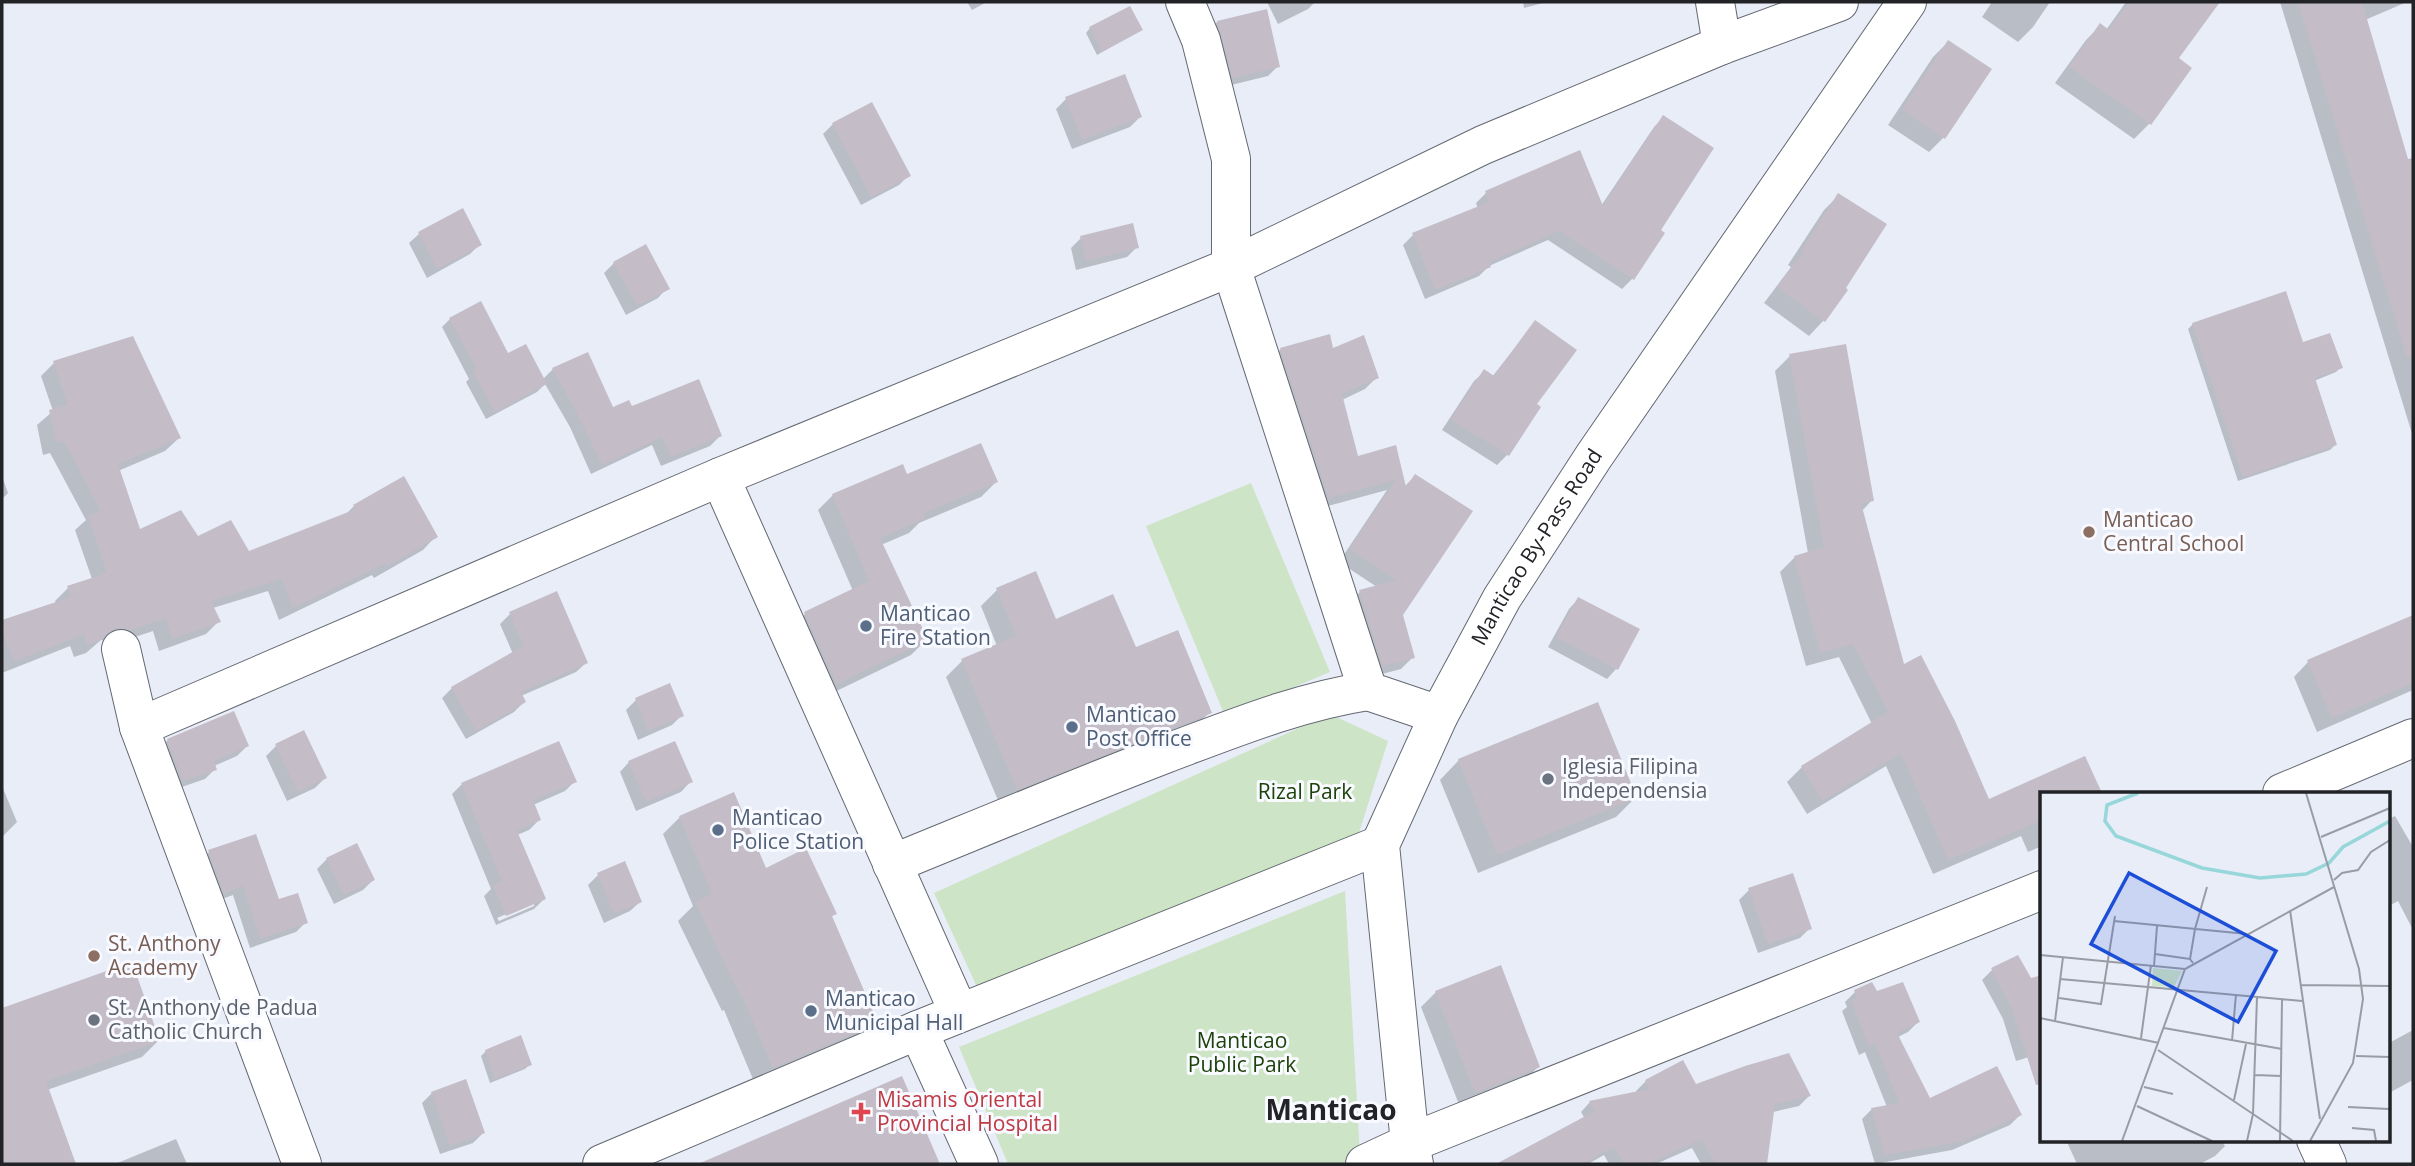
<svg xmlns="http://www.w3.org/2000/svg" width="2415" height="1166" font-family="'Open Sans',sans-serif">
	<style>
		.green { fill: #cee4c7 }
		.shadow { fill: #0003; fill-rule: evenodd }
		.building { fill: #c4bdc7 }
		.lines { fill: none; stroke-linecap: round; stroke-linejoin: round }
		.minor-casing { stroke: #646871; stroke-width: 40 }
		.minor { stroke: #fff; stroke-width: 38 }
		.education-dot { fill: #8d6e63; stroke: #f8faff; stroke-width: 2.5 }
		.service-dot { fill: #5c6f8a; stroke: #f8faff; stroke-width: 2.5 }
		.worship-dot { fill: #6b7280; stroke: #f8faff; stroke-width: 2.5 }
		.health-dot { fill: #e0444e; stroke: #f8faff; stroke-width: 2.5 }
		.labels { text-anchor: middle; stroke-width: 6; stroke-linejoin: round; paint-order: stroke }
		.education-label { font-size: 21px; fill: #785e54; stroke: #f8faff; text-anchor: start }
		.street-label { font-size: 21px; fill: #222327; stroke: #f8faff }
		.service-label { font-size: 21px; fill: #4e5e75; stroke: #f8faff; text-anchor: start }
		.worship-label { font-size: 21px; fill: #5b616d; stroke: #f8faff; text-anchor: start }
		.park-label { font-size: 21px; fill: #1c4209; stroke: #f8faff }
		.health-label { font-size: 21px; fill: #be3a42; stroke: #f8faff; text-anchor: start }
		.district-label { font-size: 28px; font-weight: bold; fill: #222327; stroke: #f8faff }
		.inset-river { fill: none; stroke: #98d7d9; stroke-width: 3.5 }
		.inset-road { fill: none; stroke: #999ca4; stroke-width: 2 }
		.view { fill: #1d4ed8; fill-opacity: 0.15; stroke: #1d4ed8; stroke-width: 3.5 }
		.inset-edge { fill: none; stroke: #222327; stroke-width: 3.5 }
	</style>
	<rect width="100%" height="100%" fill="#e8edf8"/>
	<path class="green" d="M1251,483L1330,672L1225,716L1146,526Z
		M1330,714L1388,741L1358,836L977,987L934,893Z
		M1345,891L1360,1155L1341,1164H1008L959,1047Z"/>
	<path class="shadow" d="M967,2H987L972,10Z
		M1267,2H1315L1308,9L1278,24Z
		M1523,2H1547L1524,8Z
		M1625,2H1673L1672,3Z
		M1992,2H2050L2033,27L2018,42L1982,17Z
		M2126,2H2217L2176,59L2190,68L2149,124L2134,139L2055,83L2086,40L2100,26L2106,30Z
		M2280,2H2407L2365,20L2407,162L2412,160L2413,165V437Z
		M1217,22L1278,66L1268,76L1223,87L1208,32Z
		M1090,28L1141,30L1097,55L1086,33Z
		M1948,42L1944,137L1929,152L1888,125L1933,57Z
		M1066,99L1140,117L1130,127L1072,149L1056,109Z
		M1664,117L1658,231L1662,234L1632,279L1622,289L1548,240L1489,266L1479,276L1425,299L1403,245L1413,235L1478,209L1476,203L1486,193L1579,152L1601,206L1654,127Z
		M833,124L909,175L899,185L861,205L823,134Z
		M1839,195L1846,291L1823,321L1809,336L1764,303L1791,267L1788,265L1824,210Z
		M462,210L480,244L470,254L427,278L409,243L419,234Z
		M1081,238L1137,247L1127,257L1076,270L1071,248Z
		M614,263L667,288L658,298L626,315L604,273Z
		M450,319L543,379L553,369L587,354L612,410L631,408L720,436L710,446L661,466L652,445L591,474L570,427L545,384L537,392L486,419L466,382L469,379L442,327Z
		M1535,322L1534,405L1539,407L1507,455L1497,465L1442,430L1474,381L1484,372L1492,377Z
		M2193,324L2302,344L2341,367L2336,372L2314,381L2335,445L2330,450L2238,481L2188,329Z
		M1281,349L1332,351L1377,377L1365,389L1342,400L1357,458L1395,448L1404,487L1415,476L1401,615L1413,657L1401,669L1371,677L1348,604L1360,592L1377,587L1339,562L1387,490L1317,509L1269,361Z
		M1790,356L1872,500L1861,512L1903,666L1988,801L2084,758L2100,793H2042V846L2028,852L2021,836L1933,874L1886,766L1807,814L1787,782L1802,767L1872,724L1839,657L1806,666L1780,572L1795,557L1808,553L1775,371Z
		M54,363L179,438L165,451L118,471L139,531L197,538L248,554L345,515L354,506L436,536L423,550L374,578L372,575L279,620L268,591L213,608L219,621L206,634L159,651L153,631L117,643L101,640L86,653L74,657L70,646L2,673V622L56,604L55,601L68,588L92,579L75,530L86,520L50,453L43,455L37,425L53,411L41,376Z
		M2,476L8,493L2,499Z
		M996,482L981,497L919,523L909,533L881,545L926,640L911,655L822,698L790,629L805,614L853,591L818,510L833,495Z
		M997,590L1055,621L1135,649L1209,713L1193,729L1000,805L946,677L962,661L997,646L981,606Z
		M1578,599L1616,669L1607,679L1548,647L1569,609Z
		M510,614L586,663L576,672L521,696L524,702L514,712L466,739L442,698L452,688L513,654L500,624Z
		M2413,617V690L2317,732L2294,677L2308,662Z
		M669,686L682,715L672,725L638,740L626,710L636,700Z
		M304,733L325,778L315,788L287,801L266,756L276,746Z
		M168,740L247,746L237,756L214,766L215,769L205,779L173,790L158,750Z
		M1459,760L1635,798L1616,817L1478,873L1440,780Z
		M629,762L690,782L681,792L636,811L620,772Z
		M574,782L565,791L533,805L539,820L529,830L517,835L544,899L534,909L496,925L484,896L491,889L452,794L462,784ZM534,902V906L499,921L497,918Z
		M2,786L17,822L2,837Z
		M2395,816L2413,847V930L2398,901L2389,906V819Z
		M680,817L835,913L831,917L876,1023L859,1040L755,1084L724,1010L722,1011L678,921L693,906L663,834Z
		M209,852L278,901L306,922L296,932L250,948L233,895L214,902L199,862Z
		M327,859L373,880L363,890L334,904L317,869Z
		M624,864L640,902L630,911L604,923L588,885L598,875Z
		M1749,890L1810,928L1800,938L1758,953L1739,900Z
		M2017,958L2030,980L2042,977V1053L2016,1061L2003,1019L1982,980L1992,970Z
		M131,964L158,1041L142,1057L47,1090L74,1164H2V1009Z
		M1436,992L1538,1067L1523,1082L1460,1107L1421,1007Z
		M1855,992L1876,994L1918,1022L1908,1032L1898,1037L1930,1100L2020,1115L2010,1125L1952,1150L1875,1164L1862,1119L1872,1109L1887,1107L1865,1052L1859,1055L1842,1011L1847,1007L1845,1002Z
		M2413,1030V1080L2389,1093V1043Z
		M486,1051L530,1064L525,1069L490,1083L481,1056Z
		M901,1078L938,1164H701Z
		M1646,1081L1809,1096L1799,1106L1773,1112L1766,1164H1701L1692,1148L1656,1164H1609L1604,1155L1588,1164H1503L1585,1119L1581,1112L1590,1102L1637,1093L1636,1091Z
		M432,1093L483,1133L473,1143L440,1154L422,1103Z
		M176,1139L187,1164H115Z
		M2066,1140H2221L2225,1146L2215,1156L2200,1164H2077Z"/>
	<path class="building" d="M2129,2H2220L2179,58L2192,68L2151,125L2069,67L2100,23L2109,30Z
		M2298,2H2362L2408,159L2413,158V357L2407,358Z
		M1130,6L1143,30L1102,52L1089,27Z
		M1267,9L1280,67L1233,78L1217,21Z
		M1948,40L1992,69L1945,139L1902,110Z
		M1125,74L1142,117L1082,140L1065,97Z
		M872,102L911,176L871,197L832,123Z
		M1663,115L1714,148L1661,230L1665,233L1634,280L1559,231L1489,262L1491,267L1435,290L1412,233L1489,202L1485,191L1580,150L1603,206Z
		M1838,193L1887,224L1846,288L1848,290L1825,322L1777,287L1804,251L1802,250Z
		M463,208L482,245L437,269L418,232Z
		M1133,223L1139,248L1086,261L1080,236Z
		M646,244L670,289L637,306L613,262Z
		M2286,291L2303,342L2330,333L2343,368L2315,378L2337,445L2243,477L2192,323Z
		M481,301L508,353L526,344L547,384L495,412L473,372L477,370L449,318Z
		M1535,320L1577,350L1537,404L1541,407L1509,456L1451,419L1484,369L1494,376Z
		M1330,334L1333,348L1364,335L1379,378L1342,394L1358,456L1396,445L1406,487L1415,474L1473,511L1403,615L1415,658L1383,666L1359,590L1397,580L1349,549L1396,480L1329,498L1280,348Z
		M133,336L181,438L118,464L140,529L181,510L198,536L231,520L249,551L356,509L353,505L404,476L438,537L388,566L386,563L293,608L282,579L211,601L221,622L172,639L166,618L131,630L115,628L107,633L101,640L87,645L84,634L15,661L2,632V620L71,597L67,586L107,573L88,515L101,511L64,441L56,443L49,410L68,405L53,361Z
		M1846,344L1874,501L1861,503L1904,664L1921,655L1955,721L1989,799L2085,756L2102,793H2042V820L1948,860L1901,753L1822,801L1801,766L1888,712L1853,644L1820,653L1794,556L1824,547L1789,354Z
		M588,352L613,407L629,400L632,406L699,379L722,436L671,457L662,437L602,465L579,417L552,368Z
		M981,443L998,482L924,513L926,518L880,538L928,640L837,684L804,612L869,581L832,494L903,464L907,474Z
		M1036,571L1056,619L1113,594L1136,647L1178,630L1212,713L1017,790L961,659L1016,636L996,588Z
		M557,591L588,663L521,692L526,702L476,731L451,687L523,646L509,612Z
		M1578,597L1640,629L1618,670L1556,637Z
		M2413,615V683L2332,718L2307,660Z
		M670,683L684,716L648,731L635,698Z
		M1598,702L1637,798L1497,855L1458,759Z
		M234,711L249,746L214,761L217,770L183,781L167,739Z
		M304,730L327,778L298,792L275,744Z
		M559,741L577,782L533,800L541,820L517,831L546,899L506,916L493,885L502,881L461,783Z
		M675,741L693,782L646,802L628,761Z
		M734,792L766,868L806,848L837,914L832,916L878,1023L773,1068L741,994L740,995L695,902L712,894L679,816Z
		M256,834L279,899L298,893L308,923L260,939L243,886L224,893L208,850Z
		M357,843L375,880L344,895L326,858Z
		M625,861L642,902L614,914L597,873Z
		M1793,873L1812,929L1768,944L1748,888Z
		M2018,955L2031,978L2042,975V1084L2036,1085L2012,1009L1991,968Z
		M132,962L160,1041L46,1081L76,1164H2V1008Z
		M1501,965L1540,1067L1475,1093L1435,991Z
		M1872,982L1877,991L1903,982L1920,1022L1897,1033L1930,1098L1997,1066L2022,1115L1963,1141L1885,1155L1871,1108L1899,1103L1875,1043L1869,1046L1851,1000L1857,998L1854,990Z
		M521,1035L532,1065L495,1079L485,1050Z
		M1789,1053L1811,1096L1775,1104L1767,1164H1716L1702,1139L1647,1164H1624L1614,1147L1582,1164H1496L1595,1111L1589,1101L1649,1089L1645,1080L1683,1060L1696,1084L1745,1066Z
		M902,1076L940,1164H698Z
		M466,1079L485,1133L450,1146L431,1092Z"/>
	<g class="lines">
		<g class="minor-casing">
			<g id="minor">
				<path d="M1185,2L1201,40L1231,159V267L1368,691L1439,715"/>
				<path d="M1715,2L1722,45"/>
				<path d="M720,477L959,1013"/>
				<path d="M121,649L139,727L302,1164"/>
				<path d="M139,727L720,477L1231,267L1483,145L1722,45L1839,2"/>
				<path d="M2282,793L2413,738"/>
				<path d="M892,864C983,827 1074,789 1165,754C1232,729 1297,702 1368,691"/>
				<path d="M918,1030L979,1164"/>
				<path d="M2316,1140L2327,1164"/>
				<path d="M602,1164L918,1030L1380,845"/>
				<path d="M1365,1164L1410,1143L2042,890"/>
				<path id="s1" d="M1414,1164L1410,1143L1380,845L1439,715L1502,598L1594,456L1907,2"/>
			</g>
		</g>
		<use href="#minor" class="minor"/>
	</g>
	<g class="education-dot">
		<circle cx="2089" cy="532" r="7"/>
		<circle cx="94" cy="956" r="7"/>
	</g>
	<g class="service-dot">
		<circle cx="866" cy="626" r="7"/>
		<circle cx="1072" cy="727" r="7"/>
		<circle cx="718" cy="830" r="7"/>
		<circle cx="811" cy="1011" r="7"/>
	</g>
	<g class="worship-dot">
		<circle cx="1548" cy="779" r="7"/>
		<circle cx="94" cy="1020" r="7"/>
	</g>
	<path class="health-dot" d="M857.5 1101.5h7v7h7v7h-7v7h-7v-7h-7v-7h7z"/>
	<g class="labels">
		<g class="education-label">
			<text x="2103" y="527">Manticao<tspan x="2103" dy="24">Central School</tspan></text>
			<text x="108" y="951">St. Anthony<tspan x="108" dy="24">Academy</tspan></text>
		</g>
		<g class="street-label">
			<text dy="7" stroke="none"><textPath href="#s1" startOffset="658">Manticao By-Pass Road</textPath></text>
		</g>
		<g class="service-label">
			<text x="880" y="621">Manticao<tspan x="880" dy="24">Fire Station</tspan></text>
			<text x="1086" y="722">Manticao<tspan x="1086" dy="24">Post Office</tspan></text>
			<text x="732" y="825">Manticao<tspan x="732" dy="24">Police Station</tspan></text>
			<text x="825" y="1006">Manticao<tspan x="825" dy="24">Municipal Hall</tspan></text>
		</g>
		<g class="worship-label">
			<text x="1562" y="774">Iglesia Filipina<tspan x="1562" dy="24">Independensia</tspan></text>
			<text x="108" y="1015">St. Anthony de Padua<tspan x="108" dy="24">Catholic Church</tspan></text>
		</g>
		<g class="park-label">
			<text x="1305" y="799">Rizal Park</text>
			<text x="1242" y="1048">Manticao<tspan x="1242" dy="24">Public Park</tspan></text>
		</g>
		<g class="health-label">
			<text x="877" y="1107">Misamis Oriental<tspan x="877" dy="24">Provincial Hospital</tspan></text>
		</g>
		<g class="district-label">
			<text x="1331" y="1120">Manticao</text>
		</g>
	</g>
	<g transform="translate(2040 792)">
		<rect width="350" height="350" fill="#e8edf8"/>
		<path d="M113,176L142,179L134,195L112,194Z" fill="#cee4c7"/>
		<path class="inset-river" d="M98,1L67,13L65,29L76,44L162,76L220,86L266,82L289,71L303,55L350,29"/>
		<path class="inset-road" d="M266,1L319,177L323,207L313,271L270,349M281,45L350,16M294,88L302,81L318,78L331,60L350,48M250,118L280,327M74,129L207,142M115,162L150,167M0,163L145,177M153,171L150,167L155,137L167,95M114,174L117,134M20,187L262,209M261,193L350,194M19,206L61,212L75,124M0,226L119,251M15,229L23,165M124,236L242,257M101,246L111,173M192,249L196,202M118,258L253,349M316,264L350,265M215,283L241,284M104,295L133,302M194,308L206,252M97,314L172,349M308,315L349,317M312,336L334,338L336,349M82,349L145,177L294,95M207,349L213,322L217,205M240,349L242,208"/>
		<path class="view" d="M89,81L236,159L198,230L51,152Z"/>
		<rect width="350" height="350" class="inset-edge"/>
	</g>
	<rect width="2415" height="1166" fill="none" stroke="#222327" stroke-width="7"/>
</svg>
